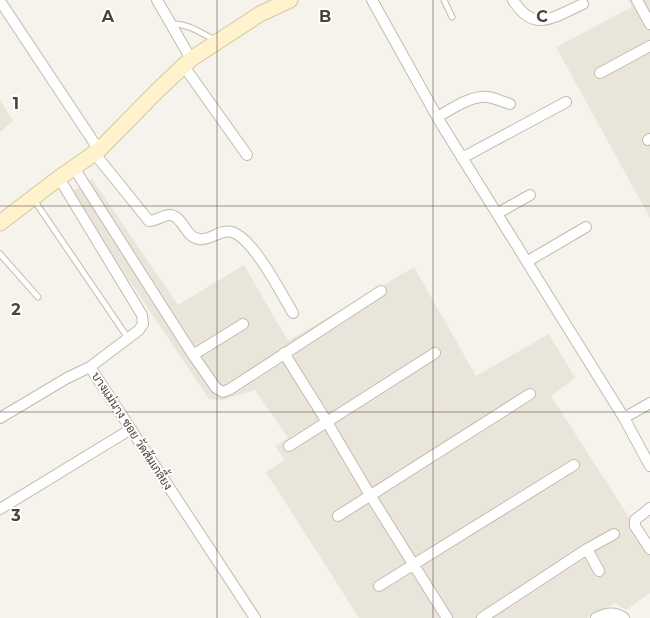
<svg xmlns="http://www.w3.org/2000/svg" width="650" height="618" font-family="Montserrat,Sarabun,sans-serif">
	<style>
		.residential { fill: #eae5da }
		.lines { fill: none; stroke-linecap: round; stroke-linejoin: round }
		.lane-casing { stroke: #c2bbae; stroke-width: 7 }
		.street-casing { stroke: #c2bbae; stroke-width: 12 }
		.secondary-casing { stroke: #d6c79b; stroke-width: 17 }
		.lane { stroke: #fff; stroke-width: 5 }
		.street { stroke: #fff; stroke-width: 10 }
		.secondary { stroke: #fff3cd; stroke-width: 15 }
		.grid { fill: none; stroke: #4b4439; stroke-width: 1; stroke-opacity: 0.55 }
		.labels { text-anchor: middle; stroke-width: 4; stroke-linejoin: round; paint-order: stroke }
		.street-label { font-size: 12px; fill: #4b4439; stroke: #fff }
		.grid-label { font-size: 16px; text-anchor: middle; font-weight: bold; fill: #4b4439; stroke: #fff; stroke-width: 4; stroke-linejoin: round; paint-order: stroke }
	</style>
	<rect width="100%" height="100%" fill="#f6f3ec"/>
	<path class="residential" d="M628,0H650V218L556,47L632,7Z
		M0,100L13,121L0,132Z
		M92,179L178,305L244,265L288,341L414,267L476,376L549,334L575,378L551,396L650,550V593L626,610L615,603L587,618H359L266,472L285,460L275,446L288,438L255,390L222,400L209,399L123,271L69,194Z"/>
	<g class="lines">
		<g class="lane-casing">
			<path id="lane" d="M444,0L452,17
				M172,24C187,23 201,33 215,40
				M34,200L128,338
				M0,254L38,297"/>
		</g>
		<g class="street-casing">
			<path id="street" d="M157,0L191,59
				M372,0L440,122L624,418L650,466
				M513,0C534,34 553,17 583,4
				M637,0L650,24
				M0,1L99,150
				M183,65L247,155
				M600,73L650,46
				M437,117C452,109 471,95 488,97C495,98 503,102 510,104
				M648,140L650,139
				M95,154L149,221C157,221 164,214 171,215C184,218 185,237 199,239C210,241 220,229 232,232C253,238 281,293 293,313
				M462,158L566,102
				M74,168L193,355L216,388L223,392L230,389L381,291
				M59,178L142,315L143,324L139,330L90,367L255,618
				M498,213L530,195
				M528,261L586,227
				M284,353L327,422L370,495L447,618
				M193,355L243,324
				M0,418L67,378L90,367
				M624,418L650,403
				M289,446L435,353
				M650,508L635,520V526L650,549
				M0,509L131,429
				M338,516L530,394
				M587,549L599,571
				M379,586L574,465
				M482,618L587,549L614,534
				M596,618C606,613 614,611 624,618"/>
		</g>
		<g class="secondary-casing">
			<path id="secondary" d="M0,223L59,178L99,150L158,90L191,59L260,14L290,0"/>
		</g>
		<use href="#lane" class="lane"/>
		<use href="#street" class="street"/>
		<use href="#secondary" class="secondary"/>
	</g>
	<path class="grid" d="M217,0V618M433,0V618M0,206H650M0,412H650"/>
	<g class="labels">
		<g class="street-label">
			<text transform="translate(132 431) rotate(57)" y="4">บางแม่นาง ซอย วัดส้มเกลี้ยง</text>
		</g>
	</g>
	<g class="grid-label">
		<text x="108" y="22">A</text>
		<text x="325" y="22">B</text>
		<text x="542" y="22">C</text>
		<text x="16" y="109">1</text>
		<text x="16" y="315">2</text>
		<text x="16" y="521">3</text>
	</g>
</svg>
